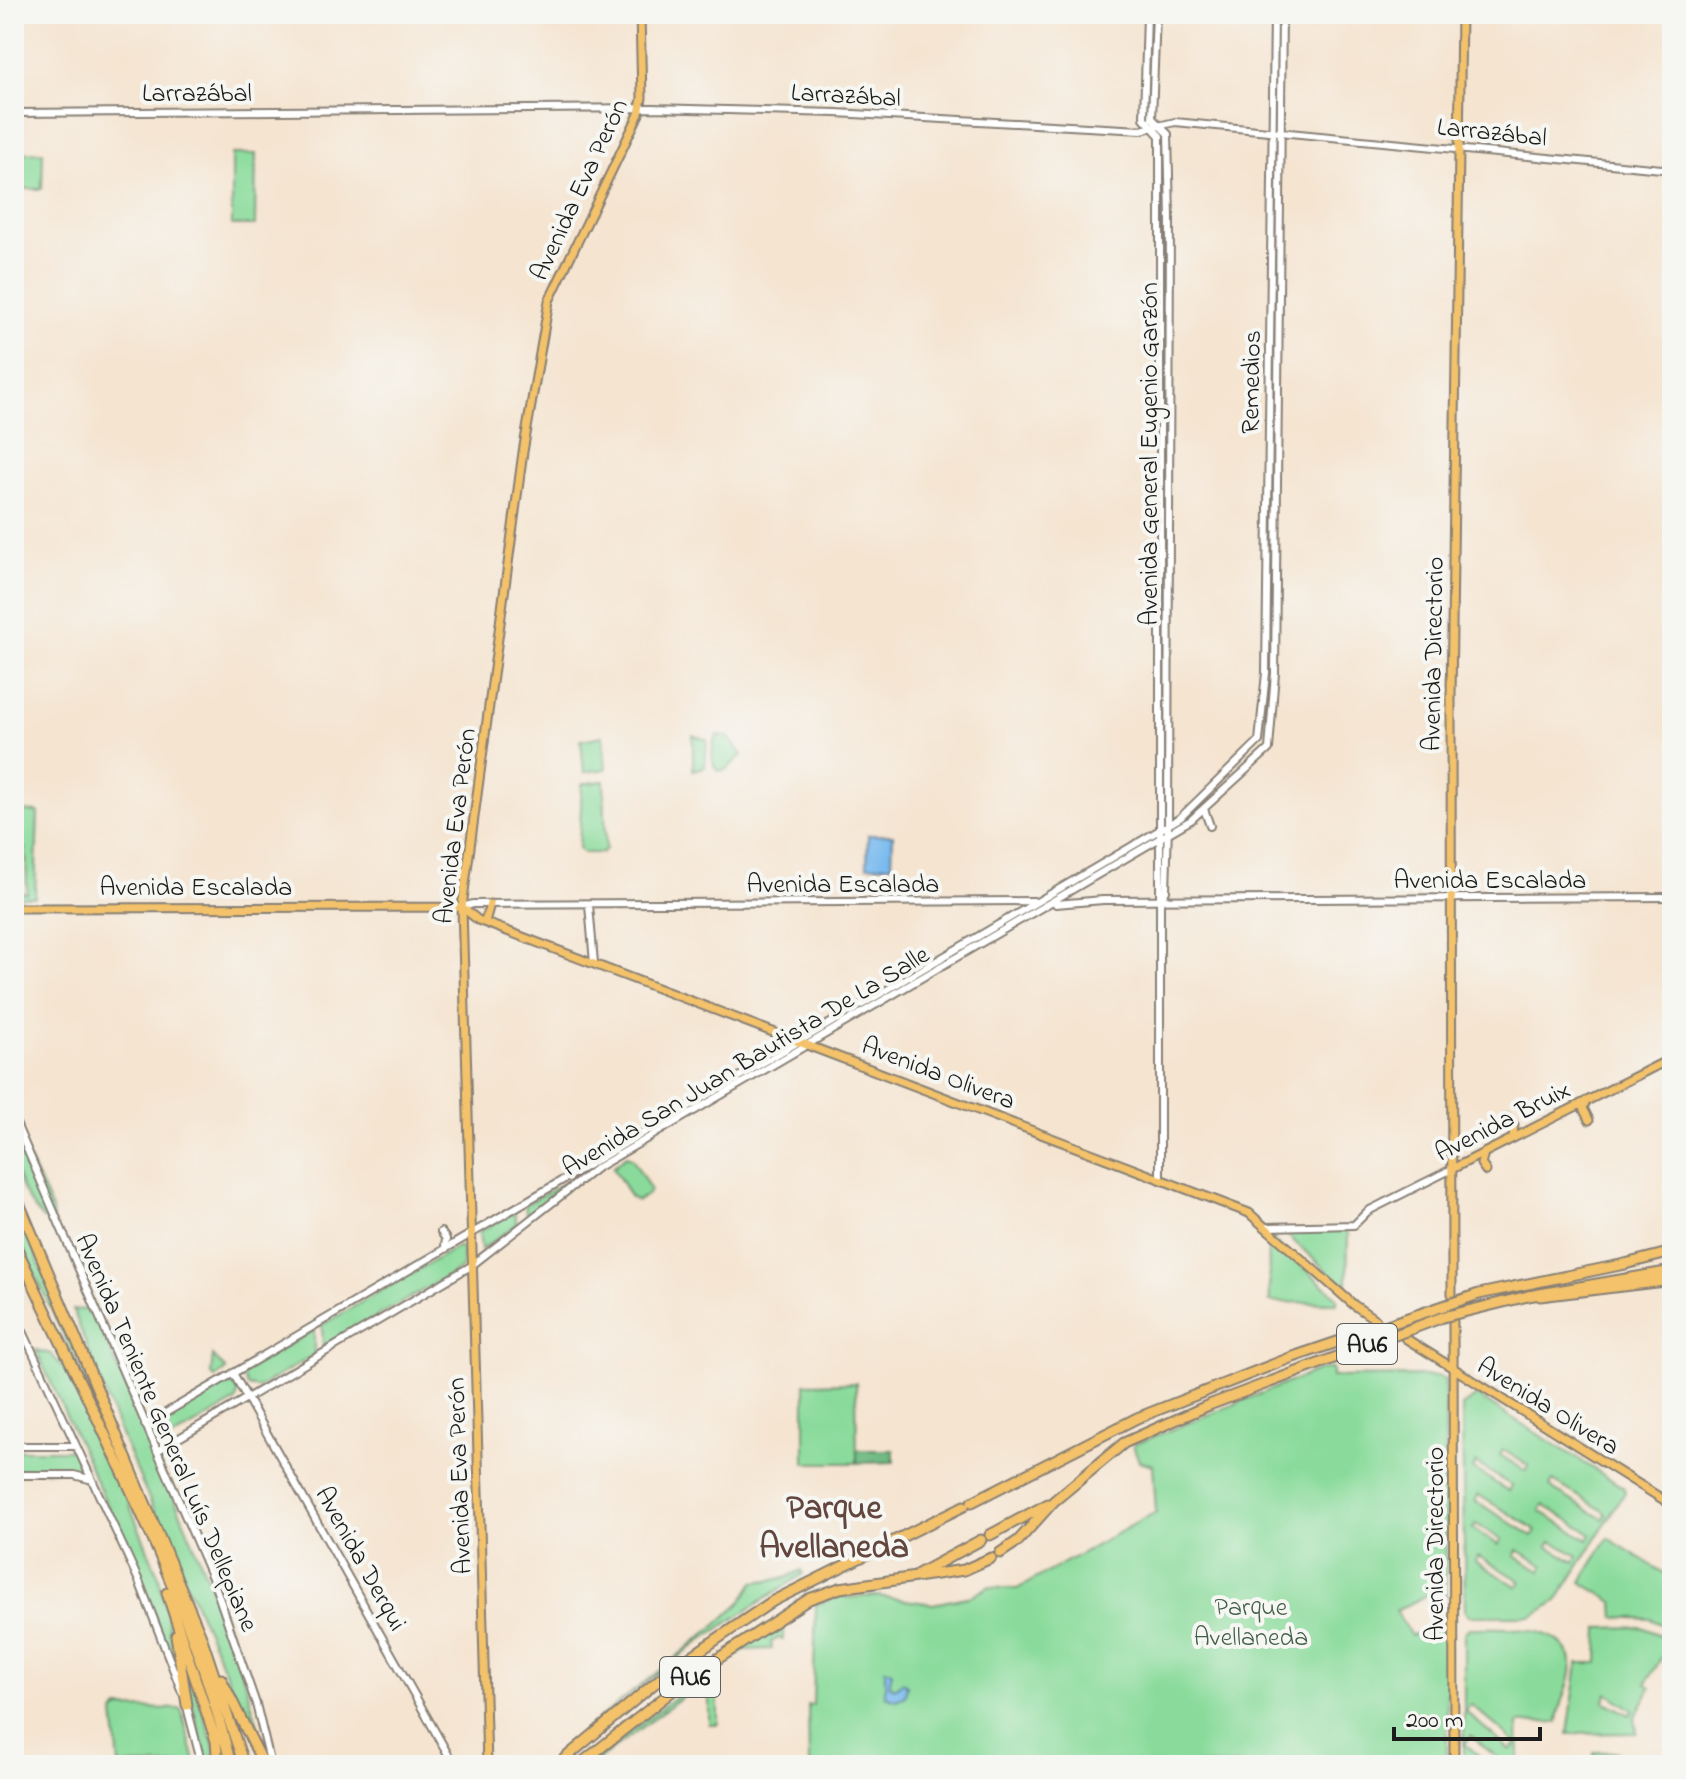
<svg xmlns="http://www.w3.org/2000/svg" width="1686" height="1779" font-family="'Indie Flower',sans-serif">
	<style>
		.green { fill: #8adb9b; stroke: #537c5c; stroke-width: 2; fill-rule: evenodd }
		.forest { fill: #6fbb83; stroke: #466c50; stroke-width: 2 }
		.water { fill: #7abbef; stroke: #4b6c86; stroke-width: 2 }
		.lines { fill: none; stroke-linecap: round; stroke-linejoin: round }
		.minor-casing { stroke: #888076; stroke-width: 10 }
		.major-casing { stroke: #888076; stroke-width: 11 }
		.highway-casing { stroke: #888076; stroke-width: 13 }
		.minor { stroke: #fff; stroke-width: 6 }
		.major { stroke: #f3c26a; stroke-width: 7 }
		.highway { stroke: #f3c26a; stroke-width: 9 }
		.highway-bridge-casing { stroke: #888076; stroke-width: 13; stroke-linecap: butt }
		.highway-bridge { stroke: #f3c26a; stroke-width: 9 }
		.labels { text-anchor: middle; stroke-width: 8; stroke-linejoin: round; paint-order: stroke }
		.shield { fill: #f6f6f2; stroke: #5d5d5c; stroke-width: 2 }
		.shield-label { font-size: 24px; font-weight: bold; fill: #1c1c1c }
		.street-label { font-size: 26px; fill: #1c1c1c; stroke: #f6f6f2 }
		.park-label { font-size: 26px; fill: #425f48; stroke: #f6f6f2 }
		.district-label { font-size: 34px; font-weight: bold; fill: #63473f; stroke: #f6f6f2 }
	</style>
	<rect width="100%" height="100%" fill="#f6f6f2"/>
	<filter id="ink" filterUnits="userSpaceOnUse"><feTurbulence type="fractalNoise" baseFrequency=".0125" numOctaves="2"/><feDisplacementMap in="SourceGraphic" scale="16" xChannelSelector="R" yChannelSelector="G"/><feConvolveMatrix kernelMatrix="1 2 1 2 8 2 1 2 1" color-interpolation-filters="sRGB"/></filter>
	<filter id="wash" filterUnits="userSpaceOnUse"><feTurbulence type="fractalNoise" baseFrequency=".006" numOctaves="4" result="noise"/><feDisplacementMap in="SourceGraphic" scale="32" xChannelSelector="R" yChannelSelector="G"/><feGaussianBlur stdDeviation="1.8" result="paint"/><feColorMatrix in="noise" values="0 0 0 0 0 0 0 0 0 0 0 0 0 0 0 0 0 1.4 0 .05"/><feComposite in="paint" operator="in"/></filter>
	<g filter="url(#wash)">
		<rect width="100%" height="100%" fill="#f5e4d0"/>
		<path class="green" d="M1149,14H1153L1148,112L1147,111Z
			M43,152L42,189H14V153Z
			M232,154H256L255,225H232Z
			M693,735L707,740L705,767L693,770Z
			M718,735L729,738L742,755L727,769L718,771C710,764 711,742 718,735Z
			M603,736L606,769L584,772L581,740Z
			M604,781L606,849L602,853H583L579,849L582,784Z
			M14,811L38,812L35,897H14ZM19,849H26L27,893L19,892Z
			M14,1127L52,1210L53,1221L43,1219C14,1187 14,1169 14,1127Z
			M610,1156L578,1175L530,1214L526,1213L525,1205Z
			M626,1156L632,1158L650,1189L648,1194L637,1201L631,1198L613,1167Z
			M14,1202L102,1417L14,1230Z
			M510,1214H515L517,1224L481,1250L479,1232Z
			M1345,1230L1348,1234L1347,1285L1344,1286L1288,1236L1289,1232Z
			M1272,1239L1337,1297V1303L1270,1302L1268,1242Z
			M459,1246L463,1250L462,1268L323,1347L322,1325Z
			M93,1309C154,1459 229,1603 267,1761L233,1690L118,1428L73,1310Z
			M314,1330V1355L258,1388L247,1386L241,1372Z
			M36,1350L51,1354L69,1374L112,1462L159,1577L180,1684L137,1570Z
			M213,1356L226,1370L215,1378L211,1374Z
			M1322,1369H1332V1377L1439,1376L1445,1380L1446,1596L1438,1589L1396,1611L1411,1636L1432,1625H1447V1765H809L808,1705H813L816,1604L836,1598L877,1596L933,1604L972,1596L988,1587L1017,1589L1156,1512L1153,1465L1139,1461L1133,1445Z
			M226,1382L233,1383L238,1392L236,1401L164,1443L157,1442L152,1428L155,1423Z
			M856,1383L857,1463H805V1384Z
			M1477,1396L1624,1488L1625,1492L1557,1601L1532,1616H1468L1465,1611L1462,1406ZM1503,1450L1529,1466L1526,1471L1500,1455ZM1476,1463L1512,1486L1509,1491L1473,1469ZM1553,1481L1600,1509L1606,1514L1603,1519L1554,1490L1550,1486ZM1478,1495L1532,1527L1536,1531L1533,1536L1475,1501ZM1543,1505L1585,1530L1591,1535L1588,1540L1540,1511ZM1476,1524L1502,1540L1499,1545L1473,1529ZM1552,1541L1578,1556L1575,1562L1548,1546ZM1518,1550L1544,1566L1541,1571L1515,1556ZM1478,1556L1516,1578L1521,1582L1518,1587L1475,1561Z
			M14,1450H74L82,1467L77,1470L14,1471Z
			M1608,1538L1672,1578V1629L1650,1619L1615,1617L1614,1602L1581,1582Z
			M801,1570L803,1574L700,1641L587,1728L715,1626L742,1601L754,1582L786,1578Z
			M783,1622V1640L779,1638L771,1642L772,1649L744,1650L592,1765H587L710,1670Z
			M1642,1627L1669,1639L1670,1643L1646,1684L1651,1687L1635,1717L1637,1733L1568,1734L1578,1663H1598L1599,1628ZM1607,1693L1633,1710L1630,1715L1605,1702Z
			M1469,1628C1500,1628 1578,1622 1571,1673C1568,1690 1559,1705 1558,1722L1518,1723L1519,1765H1506L1471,1736L1465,1744L1490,1765H1464V1633ZM1470,1704L1516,1743L1510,1750L1465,1711Z
			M180,1643L214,1746L215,1765H208L182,1664Z
			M709,1695H718V1724H709Z
			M119,1708L181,1709L196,1765H119L114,1713Z
			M1594,1752H1618V1765H1594Z"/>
		<path class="forest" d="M857,1450H894V1462L857,1463Z"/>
		<path class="water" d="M868,835H893L892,865L867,866Z
			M885,1669L892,1672L889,1685L895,1688L902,1682L907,1685L905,1696L896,1700L885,1696Z"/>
	</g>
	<g filter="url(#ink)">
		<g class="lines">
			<g class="minor-casing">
				<path id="minor" d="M1147,14L1144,118L1160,136V1178
					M1156,14L1152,118L1168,134L1170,217L1168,825L1166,891L1161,900
					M14,113L653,108L836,113L1141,130L1175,122L1672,170
					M1204,809L1210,826
					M1056,904L1103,900L1672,897
					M589,905L594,963
					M462,907L473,904L1033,901
					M14,1119L213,1580L256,1704L271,1765
					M1266,1227L1354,1225L1368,1211L1452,1169
					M441,1232L446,1239L445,1246
					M14,1312L139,1581L182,1692
					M233,1373L454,1765
					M145,1425L1180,818L1259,741L1266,673L1274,14
					M14,1446H76
					M157,1451L471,1266L595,1169L1191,820L1269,749L1275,673L1282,14
					M14,1475H74L89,1479
					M186,1703L202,1765"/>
			</g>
			<g class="major-casing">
				<path id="major" d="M462,907L478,920L1249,1213L1354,1305L1376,1320
					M14,908L462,907
					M485,922L490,904
					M1586,1101L1583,1108L1589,1120
					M1507,1118L1514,1125L1513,1136
					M1484,1153L1481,1164L1486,1171
					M1452,1169L1672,1058
					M1452,1294L1451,697L1461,14
					M1453,1322L1454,1765
					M1405,1338L1672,1505
					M487,1765L462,907L523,452L549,301L639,114L642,98L640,14"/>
			</g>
			<g class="highway-casing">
				<path id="highway" d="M14,1191L201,1636L244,1765
					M14,1242C91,1413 187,1581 231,1765
					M1625,1264L1672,1252
					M1528,1296L1672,1271
					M1540,1296L1672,1280
					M972,1502L1137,1418L1290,1358
					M990,1535L1048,1504
					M1000,1553L1018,1541L1054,1501L1124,1443L1209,1405
					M918,1574L981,1540
					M167,1593L216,1741L218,1765
					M176,1635L187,1705
					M221,1679L264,1765
					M557,1765L667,1673L773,1601L964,1506
					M579,1765L690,1677L809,1599L840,1588L964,1570L991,1558"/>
			</g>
			<use href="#minor" class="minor"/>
			<use href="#major" class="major"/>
			<use href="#highway" class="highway"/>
			<g class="highway-bridge-casing">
				<path id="highway-bridge" d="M1290,1358L1479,1294L1625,1264
					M1209,1405L1443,1317L1528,1296"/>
			</g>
			<use href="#highway-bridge" class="highway-bridge"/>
		</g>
	</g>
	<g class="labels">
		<g class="shield">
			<rect x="1337" y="1324" width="60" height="40" rx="6"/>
			<rect x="660" y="1657" width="60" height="40" rx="6"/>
		</g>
		<g class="shield-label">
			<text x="1367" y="1352">AU6</text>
			<text x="690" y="1685">AU6</text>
		</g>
		<g class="street-label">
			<text x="197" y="101">Larrazábal</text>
			<text transform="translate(846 94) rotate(3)" y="9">Larrazábal</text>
			<text transform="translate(1492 131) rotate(6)" y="9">Larrazábal</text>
			<text transform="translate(578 189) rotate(-65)" y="9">Avenida Eva Perón</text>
			<text transform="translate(1250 382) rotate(-89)" y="9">Remedios</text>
			<text transform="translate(1148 454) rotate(-90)" y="9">Avenida General Eugenio Garzón</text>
			<text transform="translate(1432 654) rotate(-89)" y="9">Avenida Directorio</text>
			<text transform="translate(454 826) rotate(-83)" y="9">Avenida Eva Perón</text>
			<text x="1490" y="888">Avenida Escalada</text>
			<text x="843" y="892">Avenida Escalada</text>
			<text x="196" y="895">Avenida Escalada</text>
			<text transform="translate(745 1060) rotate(-31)" y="9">Avenida San Juan Bautista De La Salle</text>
			<text transform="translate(939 1072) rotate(21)" y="9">Avenida Olivera</text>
			<text transform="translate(1502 1120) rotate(-27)" y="9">Avenida Bruix</text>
			<text transform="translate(1549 1405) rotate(32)" y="9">Avenida Olivera</text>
			<text transform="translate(168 1432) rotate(67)" y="9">Avenida Teniente General Luís Dellepiane</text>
			<text transform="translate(458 1476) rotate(-92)" y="9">Avenida Eva Perón</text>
			<text transform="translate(1434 1544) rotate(-90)" y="9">Avenida Directorio</text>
			<text transform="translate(362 1558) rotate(61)" y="9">Avenida Derqui</text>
		</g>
		<g class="park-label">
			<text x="1251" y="1615">Parque<tspan x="1251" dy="30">Avellaneda</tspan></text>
		</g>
		<g class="district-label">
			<text x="834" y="1518">Parque<tspan x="834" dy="39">Avellaneda</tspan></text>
		</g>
	</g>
	<rect width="1686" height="1779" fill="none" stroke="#f6f6f2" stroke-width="48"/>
	<path d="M1394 1727v12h146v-12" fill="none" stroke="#1c1c1c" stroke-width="4"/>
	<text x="1406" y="1727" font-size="24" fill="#1c1c1c" stroke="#f6f6f2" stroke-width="6" paint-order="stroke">200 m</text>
</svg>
